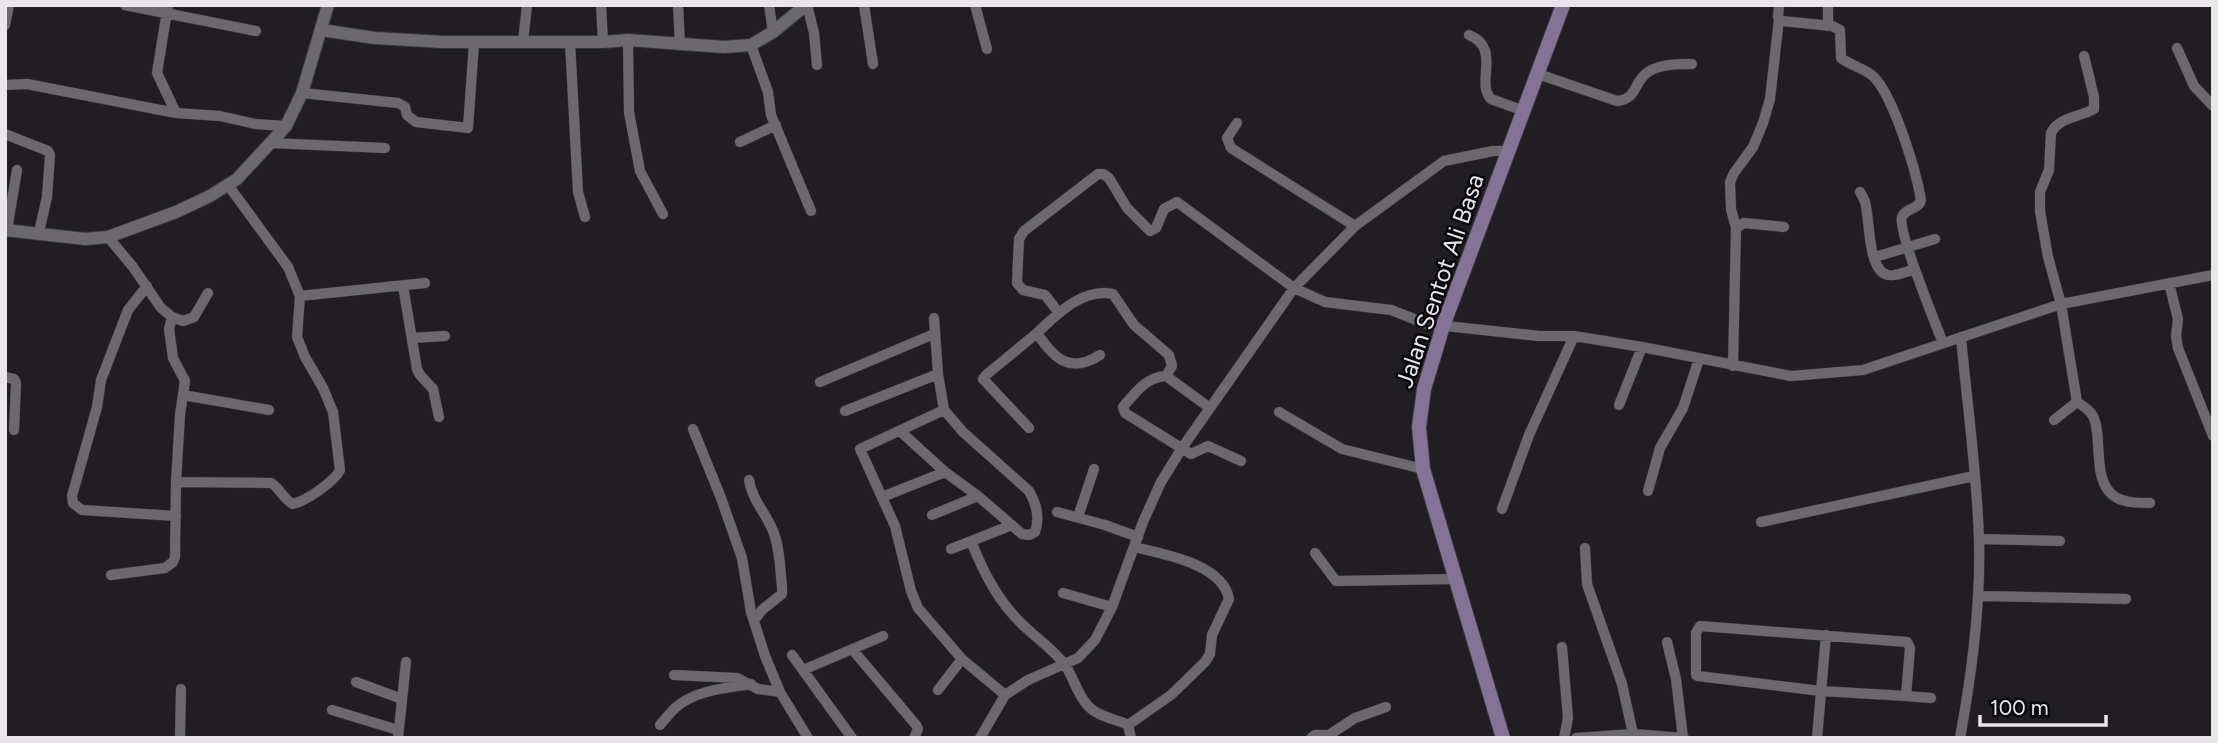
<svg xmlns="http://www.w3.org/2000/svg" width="2218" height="743" font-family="Figtree,sans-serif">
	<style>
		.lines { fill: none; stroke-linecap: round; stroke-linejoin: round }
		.minor-casing { stroke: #3a393d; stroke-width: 11 }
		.tertiary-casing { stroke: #3a393d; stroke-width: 14 }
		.secondary-casing { stroke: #3a393d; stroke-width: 16 }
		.minor { stroke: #6b686e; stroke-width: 10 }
		.tertiary { stroke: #6b686e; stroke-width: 12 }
		.secondary { stroke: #847297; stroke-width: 14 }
		.labels { text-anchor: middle; stroke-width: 5; stroke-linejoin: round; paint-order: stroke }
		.street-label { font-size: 24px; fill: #e8e6ea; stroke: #09080a }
	</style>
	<rect width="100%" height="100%" fill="#201d23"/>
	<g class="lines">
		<g class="minor-casing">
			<path id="minor" d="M125,5L256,31
				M168,5L157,73L176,113L220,116L255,124L286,126
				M601,5L603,42
				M678,5L680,45
				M769,5L773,32
				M807,5L814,33L817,65
				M864,5L873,64
				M975,5L987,49
				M1779,5L1778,17L1782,21L1832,26L1840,30L1841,58C1851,66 1865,68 1874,77C1894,98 1916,170 1921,200C1919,210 1906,207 1902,217C1897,229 1936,325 1943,343
				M1828,5V26
				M5,25L9,5
				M1469,35C1502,48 1475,83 1491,99L1524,111
				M628,40L629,112L640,171L663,214
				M523,42L527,5
				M570,42L578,192L585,217
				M751,45L768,92L771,115L811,211
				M2177,48L2194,86L2213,106
				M1538,74L1617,101C1638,99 1633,82 1648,72C1660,64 1678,64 1692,64
				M5,85L27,84L176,113
				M302,93L398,103L405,107L407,115L416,122L468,128L474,43
				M1237,123L1227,138L1231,148L1355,226
				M5,134L48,151L50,155L47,197L39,232
				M740,142L776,125
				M270,143L385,148
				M1860,192C1862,195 1864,199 1865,202C1870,217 1867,271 1888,275C1895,277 1908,271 1915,269
				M1736,228L1731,209L1730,182L1734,173L1753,147L1763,123L1770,99L1779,19
				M7,230L17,170
				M108,237L133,267L161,308L172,317L183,321L194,317L208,293
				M1875,257L1935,239
				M2169,283L2178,319L2176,336L2178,348L2213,436
				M147,286L128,310L101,380L97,407L72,496L73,503L82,510L176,516
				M403,286L417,369L420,375L433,389L439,417
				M300,296L425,283
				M1059,313L1045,295L1023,290L1017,283L1019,239L1024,231L1098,174H1103L1109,178L1127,208L1150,231L1156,228L1164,209L1177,202L1294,288L1325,302L1391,310L1427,324L1539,336H1574L1642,347L1791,376L1863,370L2061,304L2213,275
				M412,338L445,336
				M1100,355C1070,374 1054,359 1037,333C1056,315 1083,287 1113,294L1134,325L1169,355L1172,366L1166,376L1210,408
				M1733,366L1736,228L1744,223L1784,227
				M1166,376C1146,377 1135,393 1123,407L1125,413L1191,454L1208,446L1241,461
				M5,377L14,379L16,383L14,430
				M820,382L934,334
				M183,395L269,410
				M2077,402C2083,406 2089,409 2093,416C2104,439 2090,483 2117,498C2127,503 2139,503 2150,503
				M1619,405L1642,347
				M944,410L860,449L895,526L911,591L918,608L962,659L1005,695
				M845,411L938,374
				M1279,412L1342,449L1423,469
				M2054,420L2077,402L2061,304L2048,257L2040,211V192L2049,170L2051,133C2059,117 2080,117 2094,109V97L2084,56
				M1029,428L983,379L986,375L1037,333
				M693,429L721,498L742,558L751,612L765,656L780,692L808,738
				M900,431L945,472L978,496L1022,534L1029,535L1035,532C1040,518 1036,503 1029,491L963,432L944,410L938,374L934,318
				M749,480C752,500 766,513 773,531C780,548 780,569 782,587V594L763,609L754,620
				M176,482L271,483C280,488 283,499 293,504C306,501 334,482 340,470L333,412L323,388L305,357L297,337L300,296L288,267L228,185
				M1648,491L1660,448L1683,408L1699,359
				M882,497L945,472
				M1502,509L1529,435L1574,336
				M1057,512L1105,525L1138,537
				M932,515L978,496
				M1078,517L1094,469
				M1761,522L1974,476
				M1979,539L2060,541
				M971,541C984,574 999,603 1025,627C1038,639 1055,651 1065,665C1074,678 1077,695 1089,707C1099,717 1116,719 1128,725L1131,738
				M1585,548L1587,584L1622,684L1633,734
				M951,549L1012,525
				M1315,553L1336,581L1456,579
				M111,575L165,568L173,562L175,557L176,482L180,415L185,381L173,358L169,329L172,317
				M1063,593L1112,607
				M1979,596L2126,599
				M1700,626L1907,642L1910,648L1906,696L1821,691L1698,676L1696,675V633Z
				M1667,642L1676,679L1683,738
				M1562,647L1568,718L1564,738
				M852,649L916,725L918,729L914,738
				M792,655L852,738
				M803,670L883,636
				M674,675L737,678L758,689L780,692
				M356,682L402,699
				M938,690L962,659
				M1906,696L1931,698
				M332,710L398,730
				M660,725C665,719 670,713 675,708C695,690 726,688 751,684
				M1128,725L1171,695L1205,662L1210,654L1212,635L1229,599C1223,564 1163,554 1134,547
				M180,738L181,689
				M398,738L406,662
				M980,738L1005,695L1028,680L1078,658L1095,640L1112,607L1143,522L1161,482L1182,448L1294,288L1355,226L1444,161L1493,151H1508
				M1311,738L1315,735H1329L1355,718L1386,707
				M1576,738L1633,734L1684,738
				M1817,738L1826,635
				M1960,738C1972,673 1981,607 1979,540C1977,472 1967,404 1961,337"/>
		</g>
		<g class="tertiary-casing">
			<path id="tertiary" d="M321,30L375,38L443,42H603L628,40L724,47L751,45L773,32L806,5
				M5,230L85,239L108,237L176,212L210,196L237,179L286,126L302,93L328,5"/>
		</g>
		<g class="secondary-casing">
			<path id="secondary" d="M1503,738L1423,469L1419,427L1424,389L1443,326L1563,5"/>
		</g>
		<use href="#minor" class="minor"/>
		<use href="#tertiary" class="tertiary"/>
		<use href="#secondary" class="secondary"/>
	</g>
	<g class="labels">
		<g class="street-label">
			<text transform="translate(1440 281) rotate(-71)" y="8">Jalan Sentot Ali Basa</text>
		</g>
	</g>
	<rect width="2218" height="743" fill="none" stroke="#e8e6ea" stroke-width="14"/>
	<path d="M1980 715v10h126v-10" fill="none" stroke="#e8e6ea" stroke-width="3.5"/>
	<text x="1990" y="715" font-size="21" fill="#e8e6ea" stroke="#09080a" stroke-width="5" paint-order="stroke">100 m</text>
</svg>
